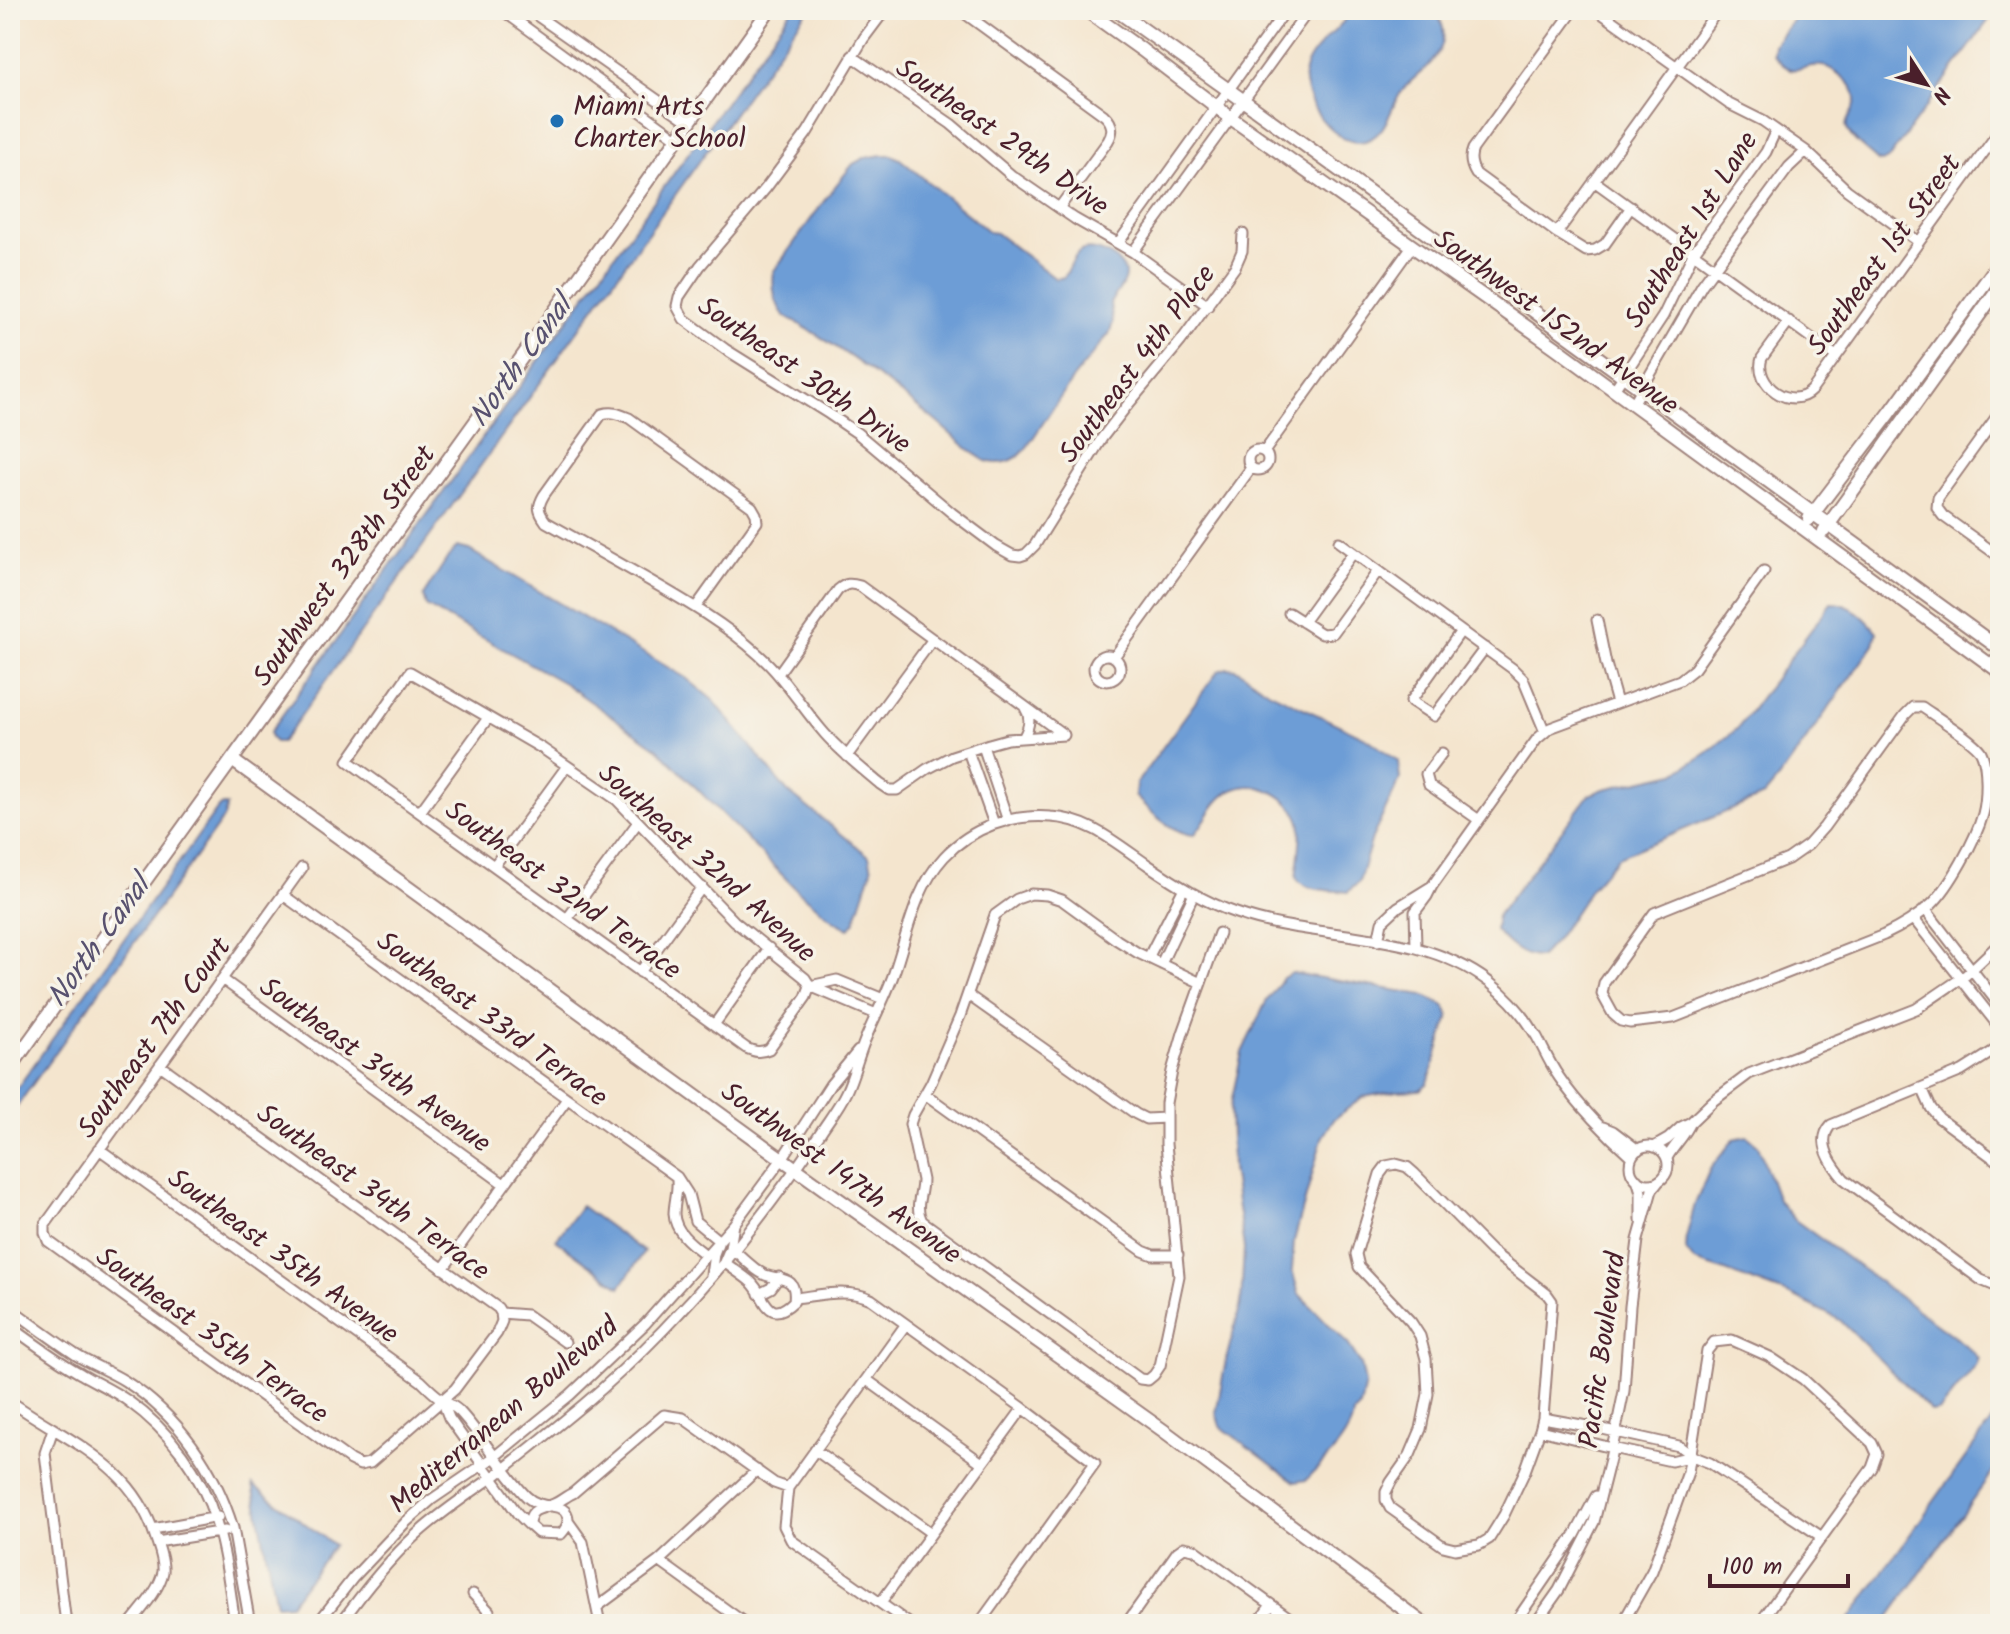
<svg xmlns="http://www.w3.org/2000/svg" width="2010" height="1634" font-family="Kalam,sans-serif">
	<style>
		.water { fill: #6d9dd6; stroke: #5c5e80; stroke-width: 2 }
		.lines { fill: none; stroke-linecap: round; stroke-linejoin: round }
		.minor-casing { stroke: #9f827c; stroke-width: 13 }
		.tertiary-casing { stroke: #9f827c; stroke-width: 16 }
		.minor { stroke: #fff; stroke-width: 9 }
		.tertiary { stroke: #fff; stroke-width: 12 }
		.poi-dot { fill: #1f6fb2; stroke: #f7f3e8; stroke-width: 3 }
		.labels { text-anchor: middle; stroke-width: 7; stroke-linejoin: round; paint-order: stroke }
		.poi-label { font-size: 28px; fill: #4a1f2b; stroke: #f7f3e8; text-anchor: start }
		.street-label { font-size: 28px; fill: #4a1f2b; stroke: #f7f3e8 }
		.water-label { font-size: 30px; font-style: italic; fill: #58516f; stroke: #f7f3e8 }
	</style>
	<rect width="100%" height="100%" fill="#f7f3e8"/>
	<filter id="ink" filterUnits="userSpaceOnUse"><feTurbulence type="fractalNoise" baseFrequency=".0125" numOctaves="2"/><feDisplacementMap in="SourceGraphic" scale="16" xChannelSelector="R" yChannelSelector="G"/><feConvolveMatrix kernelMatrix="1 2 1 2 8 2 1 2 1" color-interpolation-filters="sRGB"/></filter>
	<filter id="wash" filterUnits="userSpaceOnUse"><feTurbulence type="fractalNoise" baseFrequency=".006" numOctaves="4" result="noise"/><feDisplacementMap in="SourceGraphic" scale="32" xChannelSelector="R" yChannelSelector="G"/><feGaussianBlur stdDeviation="1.8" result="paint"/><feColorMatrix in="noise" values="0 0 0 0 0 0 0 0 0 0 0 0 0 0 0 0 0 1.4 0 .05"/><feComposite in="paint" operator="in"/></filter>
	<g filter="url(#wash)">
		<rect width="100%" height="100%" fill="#f4e5ce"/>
		<path class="water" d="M792,10H808L290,731L281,742H275L271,738L270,732Z
			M1352,10H1434C1442,21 1446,31 1442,44C1436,65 1414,75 1402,91C1390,107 1388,132 1368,140C1337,153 1296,96 1306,67C1314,44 1340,31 1352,10Z
			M1800,10H1996L1889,158L1882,162L1878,161C1869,152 1852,141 1847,129C1842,116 1871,102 1845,79C1839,74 1831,67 1823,66C1801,62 1795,83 1773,54L1774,45Z
			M882,155H892L900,159L989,232L996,233L1056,279L1064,277C1070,270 1073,255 1081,251C1096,244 1126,260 1125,276C1124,286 1115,295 1110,303L1113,323L1109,334L1074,377L1025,450C1016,461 1000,466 986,461C971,454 943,426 928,415C883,379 835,343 785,316C774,304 772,286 774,271L829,194L853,164L864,158Z
			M457,547L469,550L686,678L714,701L787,791L869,856L872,869L855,921L849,929L836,922L798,891L657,748L564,683L426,606L423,596L448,557Z
			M1831,603C1851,603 1865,617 1877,632L1874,644L1779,778L1764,796L1618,857L1591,888L1556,940L1540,957C1522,958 1507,943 1495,930L1497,916L1589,795L1604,789L1675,773L1707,753L1738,728Z
			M1227,668L1236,669L1270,692L1368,739L1398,761L1400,779L1372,838L1359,882L1348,892C1332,890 1306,892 1296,878C1297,866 1303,832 1300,822C1293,798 1259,779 1235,789C1215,796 1207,820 1194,835C1171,833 1150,811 1135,796L1136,784L1218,671Z
			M223,805L227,806L224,817L10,1116V1098L218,808Z
			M1292,973L1423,995L1445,1006L1449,1016L1428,1083L1420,1090L1397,1091L1363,1097L1333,1120L1322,1138L1294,1241L1292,1270L1299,1294L1348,1344L1361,1364L1365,1384L1360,1407L1353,1414C1352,1436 1322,1464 1306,1480L1295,1482L1220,1426L1216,1413L1226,1360L1241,1303L1244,1248L1232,1169L1230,1108L1242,1052L1266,1002L1283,978Z
			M1747,1136L1758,1145L1778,1200L1795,1220L1964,1344L1979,1358L1976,1366L1940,1410L1932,1412L1840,1320L1793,1296L1717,1268L1694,1261L1686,1250L1687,1234L1695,1204L1710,1169L1734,1139Z
			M581,1206L644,1252L620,1287L556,1240Z
			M2000,1409V1462L1884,1624H1846Z
			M253,1485L334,1545L290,1604L276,1605Z"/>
	</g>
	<g filter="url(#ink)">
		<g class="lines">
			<g class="minor-casing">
				<path id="minor" d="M502,10L677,138
					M529,10L689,122
					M885,10L864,38L807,133L766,188L700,266L679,297L677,306L684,319L725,349L829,414L857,433L952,513L996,546L1012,555L1020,556L1026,554L1035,545L1102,438L1126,407L1181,341L1235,267L1242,251L1243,234
					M960,10L1104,115C1113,123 1114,131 1108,141L1059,208
					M1574,10L1473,149C1469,158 1471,166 1476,174L1557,233L1586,251L1595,250L1605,244L1631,207
					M1597,10L1729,104L1763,121L1806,151L1847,190L1919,242
					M852,56L951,124L1011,175L1075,219L1133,252L1208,306
					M1594,181L1836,356
					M1557,233L1718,10
					M1119,242L1286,10
					M1133,252L1309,10
					M1789,321L1762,358C1753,384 1791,412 1812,390L2000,130
					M1614,390L1663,316L1694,252L1766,152L1776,130
					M1633,404L1702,285L1789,167L1806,151
					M2000,412L1938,498L1937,508L1943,516L2000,557
					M1248 460a10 10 0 1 1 20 0a10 10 0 1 1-20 0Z
					M1264,452L1412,246
					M1339,542L1513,669L1523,679L1545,732
					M696,607L757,522L756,514L752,507L629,418C619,414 613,411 602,414L544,495C537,507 538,511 546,522C580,541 614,560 647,579C687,602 725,624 759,655C785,678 802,708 825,734C842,753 861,768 880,784L889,790H897L927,769L952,756L989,744L1007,739L1064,735
					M1289,613L1322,634L1333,633L1378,571
					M1597,620L1606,664L1617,703
					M1303,622L1353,553
					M1461,631L1411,701L1434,716L1485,648
					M1094 668a13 13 0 1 1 26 0a13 13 0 1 1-26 0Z
					M1114,657L1251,468
					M778,674L838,590C846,583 850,583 860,586L1064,735
					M1913,707H1922C1935,716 1975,741 1981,752C1988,766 1987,799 1983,814C1976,839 1950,887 1931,905C1917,917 1901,927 1884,935L1673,1018L1630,1023L1621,1021L1613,1014L1602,994L1604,983L1654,913L1788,859L1808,845L1824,827L1905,715Z
					M1023,738C1029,728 1032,718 1025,708
					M983,746L1008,821
					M968,751L994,824
					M1442,753L1426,774L1429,785L1479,820
					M847,756L933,639
					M420,812L488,718
					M494,866L567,766
					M302,868L45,1225V1233L48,1241L350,1460L360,1465L370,1463L455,1389L497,1333L502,1321L501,1313
					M283,895L677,1177L688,1194L695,1221L719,1241L714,1254L711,1275
					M1925,909L2000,1006
					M1913,918L2000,1028
					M567,919L638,822
					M1378,941L1382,922L1398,907L1432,886
					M1416,946L1415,912L1427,896L1432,886L1537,739L1550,728L1680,680L1694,669L1764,571
					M1148,958L1184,888
					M1161,964L1194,894
					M640,972L702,887
					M222,979L504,1184
					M1201,983L1138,953L1117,940L1062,900L1047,895L1031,894L1017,899L995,915L960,1016L931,1083L913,1115L910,1124L922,1180C922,1196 914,1206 922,1221L1140,1379L1148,1380L1154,1375L1160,1366L1179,1276L1166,1144V1103L1172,1071L1183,1033L1219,933
					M810,986L806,997L769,1049C760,1053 755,1052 746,1048L348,761L410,672L543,749L617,800L734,921L805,978L810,986L876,1014
					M810,986L837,980L883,999
					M968,995L1136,1114L1146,1119L1166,1118
					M714,1025L769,948
					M2000,1047L1962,1071L1831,1125C1816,1141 1831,1164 1844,1179L1981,1280L1993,1285L2000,1283
					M160,1065L498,1308L501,1313L527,1315L565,1342
					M1922,1088L1931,1108L1939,1118L2000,1163
					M925,1094L1143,1251L1153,1255H1178
					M1603,1127L1613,1131L1638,1150
					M1630 1165a19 19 0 1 1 38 0a19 19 0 1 1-38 0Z
					M1654,1147L1668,1139L1681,1127L1691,1122L1713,1101L1749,1074L1916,1009L1966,975L2000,943
					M99,1149L421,1381C427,1387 433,1393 440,1398C446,1403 455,1406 460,1412C484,1438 501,1470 526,1496C540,1510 558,1503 565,1511C571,1519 567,1528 561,1534L538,1533L529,1525C530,1507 540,1510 554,1504C561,1501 566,1496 573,1493L664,1415L683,1418L774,1483L788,1488
					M1667,1158C1674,1145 1685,1136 1691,1122
					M1396,1164L1407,1167L1415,1174L1491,1251L1547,1294L1552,1301L1543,1418L1540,1430L1525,1471L1504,1515L1489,1539L1479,1545L1455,1549L1443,1546L1390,1508L1386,1500V1492L1391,1482L1410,1455L1421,1429L1428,1394L1426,1359L1420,1336L1411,1322L1359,1267L1356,1254L1380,1174L1386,1166Z
					M1637,1179L1641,1192V1220
					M677,1180C678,1192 674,1203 674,1214C675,1233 693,1245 706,1255
					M734,1224L730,1248L724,1262C733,1269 743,1275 751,1282C766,1296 767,1327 794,1301C797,1275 781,1281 765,1275C754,1270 743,1258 734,1250
					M443,1269L567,1099
					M759,1294L771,1288L779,1277
					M795,1298C821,1295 847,1288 871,1299L1023,1408L1095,1463L979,1624
					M10,1308C32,1324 53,1340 76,1355C92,1365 109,1371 125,1381C178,1415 215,1469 233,1528L250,1624
					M906,1324L788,1488L784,1526L791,1540L910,1624
					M10,1326C33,1343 56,1360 81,1374C96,1383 113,1390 128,1401C169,1430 202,1474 216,1522C226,1555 230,1590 235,1624
					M867,1380L982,1463
					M442,1400L449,1418L517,1513L529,1525
					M10,1401C71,1444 134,1463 157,1542C160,1551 164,1562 163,1572C159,1591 141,1609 130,1624
					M1543,1418L1598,1428L1679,1446L1692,1456L1710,1463L1822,1537
					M53,1429L45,1453L66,1624
					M1540,1430L1612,1448L1671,1461L1692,1456
					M815,1450L931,1533
					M568,1521L583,1542L600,1624
					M153,1529L218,1517
					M157,1542L225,1531
					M659,1561L746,1624
					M473,1594L489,1611L491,1624
					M881,1602L1023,1408
					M597,1607L659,1561L757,1470
					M317,1624L353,1578L406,1522L431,1500L494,1457L570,1395L645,1324L734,1224L782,1159L830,1085L858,1051
					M340,1624C363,1592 387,1561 417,1534C441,1512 470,1493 497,1474C526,1452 555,1428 583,1405C636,1361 692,1302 736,1248C766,1210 795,1172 822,1130C830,1118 840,1105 846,1092C854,1075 858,1057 865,1040C874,1018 886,996 894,973C908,933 914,890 944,857C972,827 1011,814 1051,817C1090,819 1117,844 1148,865C1176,884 1204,902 1236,913C1318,942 1416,927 1489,982C1508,997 1525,1016 1537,1037C1544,1050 1550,1064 1559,1077C1577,1104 1608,1136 1632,1157
					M1126,1624L1177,1552L1184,1547L1194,1549L1298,1624
					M1257,1624L1271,1605
					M1514,1624L1575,1535L1596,1496
					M1535,1624L1559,1590L1594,1522L1610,1459L1624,1391L1630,1306L1638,1240L1652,1190L1659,1181
					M1622,1624L1652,1571L1688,1472L1707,1351L1714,1342L1732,1340L1770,1357L1803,1379L1872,1443L1877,1454L1872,1468L1759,1624"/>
			</g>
			<g class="tertiary-casing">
				<path id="tertiary" d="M1086,10L1142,50L1231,118L1555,347L2000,672
					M1116,10L1244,101L2000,649
					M1809,519L1890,413L2000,262
					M1824,531L2000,286
					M232,760L771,1151L1164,1431L1424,1624
					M10,1068L525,353L769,10"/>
			</g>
			<use href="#minor" class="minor"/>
			<use href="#tertiary" class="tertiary"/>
		</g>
	</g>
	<circle class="poi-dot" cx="557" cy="121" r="8"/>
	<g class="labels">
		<g class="poi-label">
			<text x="573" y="115">Miami Arts<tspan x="573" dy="32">Charter School</tspan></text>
		</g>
		<g class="street-label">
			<text transform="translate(1003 136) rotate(35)" y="10">Southeast 29th Drive</text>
			<text transform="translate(1690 229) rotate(-58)" y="10">Southeast 1st Lane</text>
			<text transform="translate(1883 254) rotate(-54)" y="10">Southeast 1st Street</text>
			<text transform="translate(1557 321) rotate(36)" y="10">Southwest 152nd Avenue</text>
			<text transform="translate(1136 363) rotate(-53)" y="10">Southeast 4th Place</text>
			<text transform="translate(805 374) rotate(35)" y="10">Southeast 30th Drive</text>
			<text transform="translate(343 565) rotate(-54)" y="10">Southwest 328th Street</text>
			<text transform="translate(708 862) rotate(42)" y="10">Southeast 32nd Avenue</text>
			<text transform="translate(564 889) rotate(36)" y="10">Southeast 32nd Terrace</text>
			<text transform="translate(493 1018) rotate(36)" y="10">Southeast 33rd Terrace</text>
			<text transform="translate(153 1037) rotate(-54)" y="10">Southeast 7th Court</text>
			<text transform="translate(376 1064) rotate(36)" y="10">Southeast 34th Avenue</text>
			<text transform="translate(842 1172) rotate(36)" y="10">Southwest 147th Avenue</text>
			<text transform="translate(374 1191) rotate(36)" y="10">Southeast 34th Terrace</text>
			<text transform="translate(284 1255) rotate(36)" y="10">Southeast 35th Avenue</text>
			<text transform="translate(213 1334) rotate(36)" y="10">Southeast 35th Terrace</text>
			<text transform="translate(1601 1350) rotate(-82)" y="10">Pacific Boulevard</text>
			<text transform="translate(503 1414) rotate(-40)" y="10">Mediterranean Boulevard</text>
		</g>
		<g class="water-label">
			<text transform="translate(520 361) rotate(-54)" y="10">North Canal</text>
			<text transform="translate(98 941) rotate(-54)" y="10">North Canal</text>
		</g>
	</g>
	<rect width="2010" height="1634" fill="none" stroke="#f7f3e8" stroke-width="40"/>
	<g transform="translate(1926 84) rotate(126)" stroke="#f7f3e8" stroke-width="6" paint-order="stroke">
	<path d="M0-6L14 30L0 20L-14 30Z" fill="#4a1f2b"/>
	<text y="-12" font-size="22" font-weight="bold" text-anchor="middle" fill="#4a1f2b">N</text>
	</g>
	<path d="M1710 1574v12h138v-12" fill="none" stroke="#4a1f2b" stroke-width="4"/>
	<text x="1722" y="1574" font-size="24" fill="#4a1f2b" stroke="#f7f3e8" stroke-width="6" paint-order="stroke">100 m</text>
</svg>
